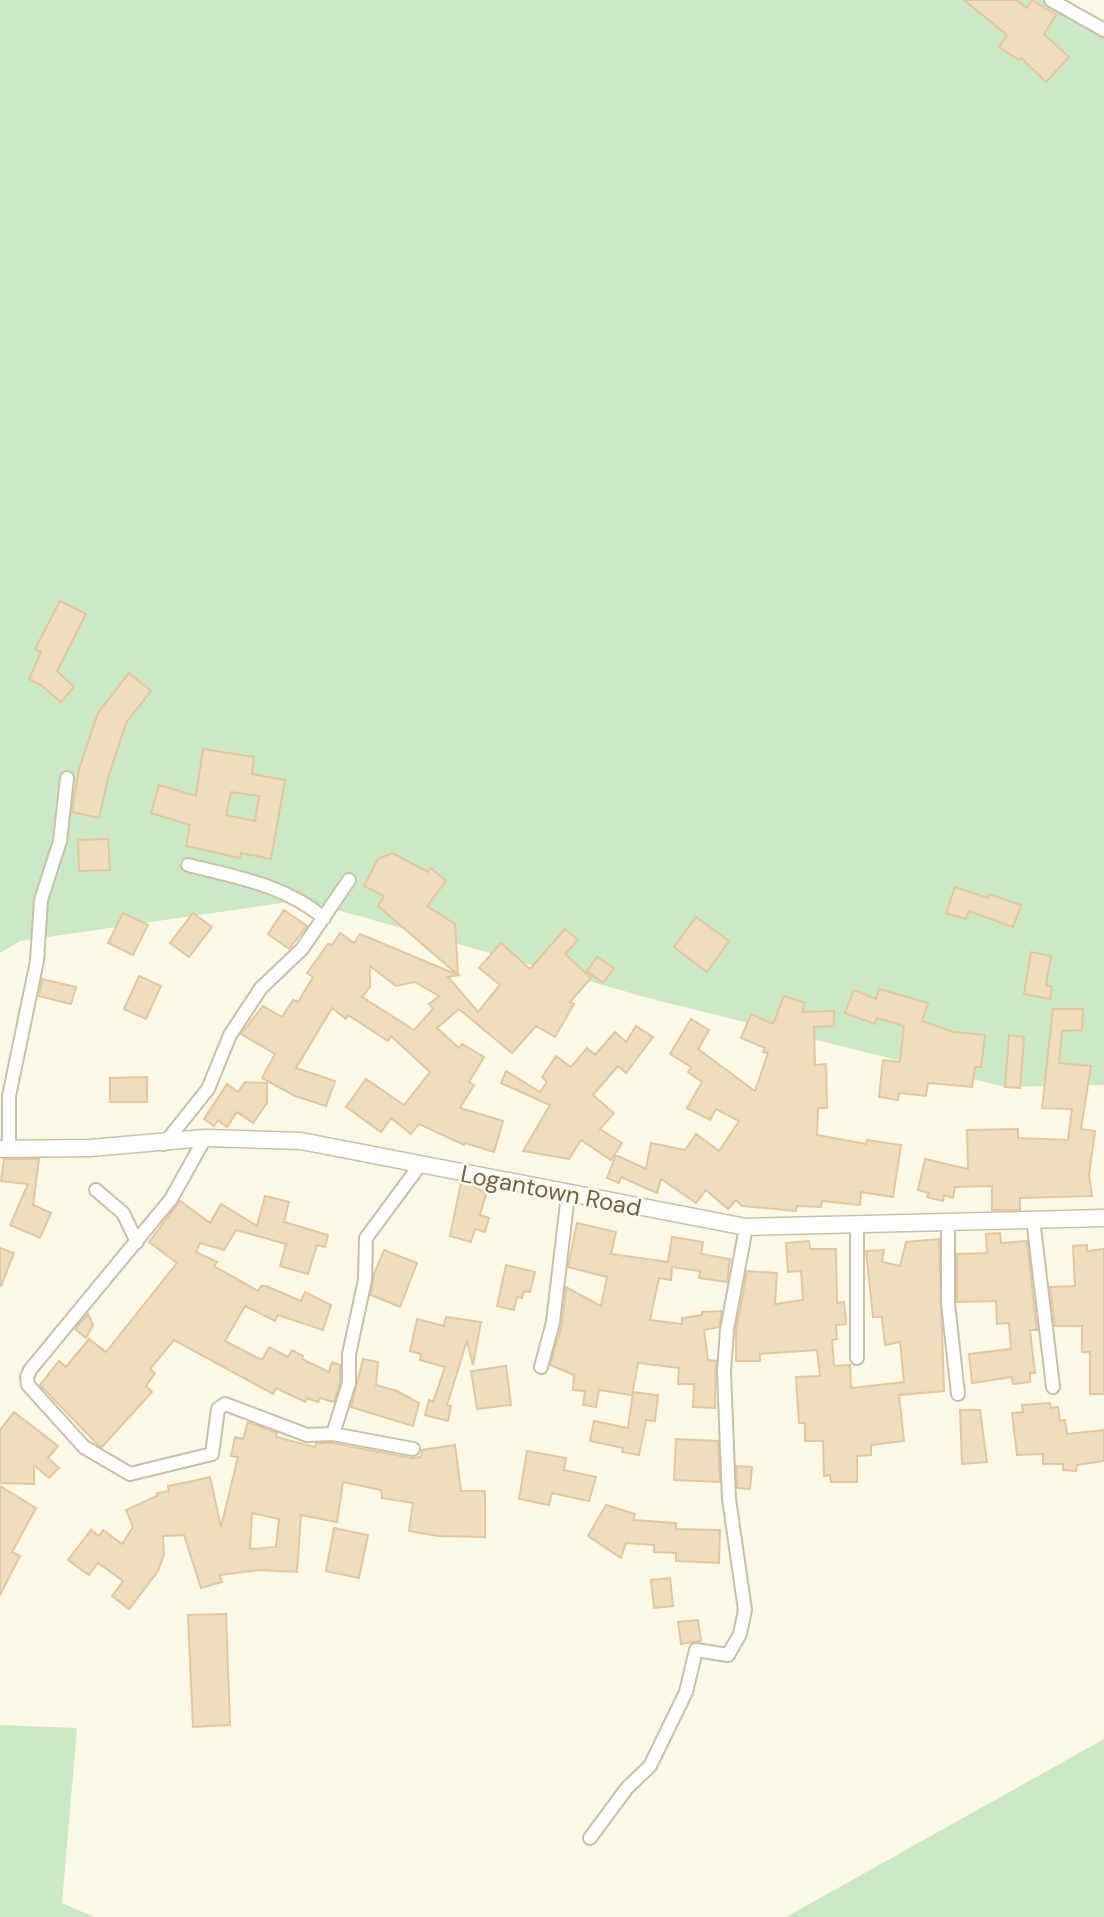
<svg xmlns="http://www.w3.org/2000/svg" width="1104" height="1917" font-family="'DM Sans',sans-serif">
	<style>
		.green { fill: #cbe9c5 }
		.building { fill: #f0ddbe; stroke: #e3c89f; stroke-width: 2; fill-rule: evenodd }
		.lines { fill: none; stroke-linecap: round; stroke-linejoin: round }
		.minor-casing { stroke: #cac0a9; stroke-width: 16 }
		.tertiary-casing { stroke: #cac0a9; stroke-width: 19 }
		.minor { stroke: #fff; stroke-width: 12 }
		.tertiary { stroke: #fff; stroke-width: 16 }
		.labels { text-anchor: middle; stroke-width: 5; stroke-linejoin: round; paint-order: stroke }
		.street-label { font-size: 24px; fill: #74634b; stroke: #fffbec }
	</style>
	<rect width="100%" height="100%" fill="#fcf8e6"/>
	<path class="green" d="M0,0H1047L1104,36V1085L1005,1087L652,999L302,900L20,941L0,953Z
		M0,1725L77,1728L62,1903L94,1917H0Z
		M1104,1739V1917H786Z"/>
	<path class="building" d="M964,0H1016L1027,8L1032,0L1056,15L1044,34L1069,57L1046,82L1021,58L1019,60L999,47L1007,35Z
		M60,601L86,614L57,671L74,687L61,702L41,685L29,679L41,652L35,649Z
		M129,673L151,691L126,723L108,778L99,818L72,812L79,769L98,713Z
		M203,749L254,757L252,774L285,780L271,859L241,853L240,858L186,846L190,825L151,813L159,785L196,796ZM231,792L259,796L255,821L226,815Z
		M108,839L110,870L79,871L78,840Z
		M392,853L428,872L431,868L446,881L427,906L455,924L458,975L378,906L384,896L364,886L378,859Z
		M955,887L988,898L989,894L1021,905L1013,927L969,911L966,919L946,913Z
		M284,910L307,926L289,949L268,934Z
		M123,913L148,925L133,955L108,943Z
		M193,913L212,927L189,957L170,943Z
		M696,917L729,941L707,972L674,947Z
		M565,929L578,940L565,954L591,978L570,1002L574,1004L555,1037L536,1026L512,1053L459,1009L437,1028L459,1048L462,1044L484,1057L469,1082L474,1085L460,1108L503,1121L494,1152L465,1143L464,1145L419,1124L411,1134L391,1118L381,1132L346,1107L366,1079L404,1105L430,1072L391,1036L388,1041L348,1015L346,1019L332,1008L296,1068L335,1081L326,1106L295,1096L262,1078L275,1054L241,1034L263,1006L282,1017L293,1000L298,1002L313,977L307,973L328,944L332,945L340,933L354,943L360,934L458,975L448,977L478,1012L500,985L479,968L501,943L530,969ZM370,966L396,986L415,982L439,996L429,1004L433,1009L414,1030L362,997L370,987Z
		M1031,952L1051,956L1046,985L1052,987L1050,999L1024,994Z
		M597,957L614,968L603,983L587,971Z
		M139,976L161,986L146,1019L124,1009Z
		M42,979L76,987L71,1004L39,996Z
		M879,989L928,1003L922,1021L953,1032L985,1035L981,1067H975L972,1087L928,1083L926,1096L899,1093L898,1100L879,1097L883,1060L900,1062L904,1026L877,1018L875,1024L845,1013L854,990L876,999Z
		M784,996L805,1003L802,1012L834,1011V1026L814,1027L815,1065L826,1064L827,1108H818L817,1135L866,1144L867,1140L901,1145L893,1197L861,1192L860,1205L822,1201L821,1207L797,1206L796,1211L742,1206L736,1200L728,1209L706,1190L696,1203L661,1179L657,1193L621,1177L619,1183L607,1178L616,1155L646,1169L651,1143L685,1150L696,1134L719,1151L739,1121L716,1109L710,1120L687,1108L702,1082L688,1072L691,1067L670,1054L691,1019L709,1030L698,1049L755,1091L768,1053L763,1052L765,1048L741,1038L751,1014L773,1024Z
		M1053,1009H1083L1082,1030L1062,1031L1059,1063L1091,1066L1081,1129L1095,1131L1089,1175L1092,1196L1020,1198V1210H992V1186L955,1187L953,1198L944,1195L943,1201L927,1197L929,1193L918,1190L925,1159L968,1169L967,1130L1018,1129V1138L1068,1140L1072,1109L1042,1108Z
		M636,1026L653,1037L626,1073L618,1066L593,1095L614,1113L600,1129L622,1143L611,1160L581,1140L569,1159L523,1151L550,1105L501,1083L506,1071L540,1092L547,1082L542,1077L556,1056L571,1067L587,1048L595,1055L615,1032L626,1042Z
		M1009,1035L1024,1037L1020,1088L1005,1087Z
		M147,1077V1102H110V1078Z
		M245,1082L267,1083V1103L253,1123L237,1112L227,1127L218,1120L214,1126L204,1119L227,1084L238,1092Z
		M4,1159H39L33,1205L51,1213L40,1238L10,1225L28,1184L1,1181Z
		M461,1183L473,1185L486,1194L480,1215L489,1218L485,1232L475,1229L471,1242L450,1236Z
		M265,1196L289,1202L284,1222L328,1235L325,1247L317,1245L308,1274L280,1266L286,1244L236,1230L224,1250L200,1243L196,1252L217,1262L214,1266L258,1291L261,1286H266L301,1301L305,1292L331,1305L323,1330L278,1315L275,1321L245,1306L225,1341L262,1360L269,1347L288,1357L292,1350L303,1356L302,1359L306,1361L329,1372L332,1362L340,1365V1382L334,1402L320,1398L318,1402L307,1398L305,1402L276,1388L273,1394L174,1340L150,1369L155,1373L146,1386L152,1392L102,1447L97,1444L40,1385L59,1361L66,1367L89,1339L106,1352L177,1263L149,1242L180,1201L210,1223L221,1204L257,1226Z
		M577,1223L616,1232L611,1254L668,1262L672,1237L703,1242L701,1254L730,1259L727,1282L699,1278L700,1271L672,1267L671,1280L659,1278L650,1320L682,1324V1318L702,1315V1312L722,1311L719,1327L704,1330L708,1360L716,1361L715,1408L693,1407L694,1384H678L679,1368L638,1363L632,1395L599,1390L596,1407L583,1405L585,1391L573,1390L574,1375L550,1365L562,1324L566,1287L601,1306L607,1277L568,1267Z
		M1000,1233L1001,1243L1027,1241L1037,1330H1030L1035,1373H1030V1382L1013,1384L1012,1377L972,1383L969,1354L1011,1349L1009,1323L997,1324L996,1301L957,1302V1254L987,1253L986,1234Z
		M939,1239L944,1391L899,1395L904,1441L871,1445V1455L857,1456V1482H831L830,1475L824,1476L823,1441H805V1423H799L796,1377L820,1376L817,1350L760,1354V1361H736V1331L747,1271L777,1273L775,1304L803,1300L801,1271L788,1272L786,1243L809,1241L810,1249H836L837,1303L844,1302L846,1324L836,1325L837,1339L832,1340L834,1366L850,1365L851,1388L904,1382L900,1342L885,1345L882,1317H873L866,1251L884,1250L882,1262L900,1266L906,1242Z
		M1087,1245V1251L1104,1249V1394H1090V1352H1082V1326H1055L1050,1287L1075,1286L1073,1246Z
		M0,1248L14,1253L1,1286H0Z
		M384,1250L417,1263L400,1307L371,1295L374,1274Z
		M506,1265L535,1272L530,1292L524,1291L522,1298L517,1297L514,1310L497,1306Z
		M88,1314L93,1325L86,1338L75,1329Z
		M446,1317L481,1322L473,1365L467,1341L447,1405L451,1406L448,1421L425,1415L429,1400L433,1402L445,1367L420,1360L421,1354L410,1351L417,1319L444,1326Z
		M363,1359L378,1362L376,1385L397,1391L419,1403L413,1426L351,1407Z
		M506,1366L511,1405L477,1409L471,1371Z
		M633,1392L658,1395L655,1421L646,1420L639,1455L622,1452L623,1448L590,1441L594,1421L628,1428Z
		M1050,1403L1051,1408L1058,1407L1060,1421L1065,1420L1067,1434L1104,1430V1461L1077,1465L1076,1471L1063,1470V1464H1043V1454L1017,1455L1012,1413L1023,1412L1022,1405Z
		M960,1410H980L987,1462L962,1464Z
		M14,1412L58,1446L48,1458L59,1468L49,1478L34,1465V1484L0,1483V1430Z
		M248,1422L277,1433L276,1437L315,1447L316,1443H332L411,1458L421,1457L422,1450L455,1445L461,1491H485V1537L438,1536L409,1531L413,1503L382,1498L381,1490L343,1482L337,1522L301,1515L297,1572L260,1570L220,1575L222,1582L201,1588L184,1535L163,1536L164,1554L158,1571L129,1609L112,1596L123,1581L98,1563L89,1575L68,1560L91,1530L99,1536L103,1530L122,1544L133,1527L126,1510L157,1496V1493L169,1491L168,1486L193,1481L210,1477L221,1527L238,1457L231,1456L235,1437L243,1439ZM252,1513L279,1519L276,1547L250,1549Z
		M676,1439L718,1441L720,1482L674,1480Z
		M527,1451L566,1458L564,1470L596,1477L589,1501L552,1493L549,1505L519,1499Z
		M736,1466L752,1467L750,1489L737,1488Z
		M0,1486L36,1508L12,1552L20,1556L0,1595Z
		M606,1505L635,1514L633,1520L676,1523V1529L720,1530L719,1563L676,1561V1553L654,1552V1545L626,1543L621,1558L588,1536Z
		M334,1528L368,1535L359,1578L326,1571Z
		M670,1578L673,1606L654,1608L651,1580Z
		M226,1614L230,1725L193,1727L188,1615Z
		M698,1620L701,1641L681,1644L678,1622Z"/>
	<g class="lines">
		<g class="minor-casing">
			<path id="minor" d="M1051,0L1104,30
				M188,865C236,877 285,885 324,918
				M205,1138L171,1199L30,1370L27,1377L28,1385L84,1447L130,1474L212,1454L218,1409L225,1404L307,1435L333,1434L413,1449
				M164,1144L208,1089L230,1035L261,988L302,949L349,880
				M9,1149V1096L37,961L41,900L60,841L67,778
				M96,1190L123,1213L137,1242
				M1033,1219L1053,1387
				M948,1222V1303L958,1394
				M857,1358V1225
				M541,1367L553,1322L568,1195
				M333,1434L349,1383V1354L365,1280L366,1238L420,1165
				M590,1838L627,1788L650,1766L686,1692L696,1650L728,1655L740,1634L745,1610L729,1499L724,1372L727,1330L746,1227"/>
		</g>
		<g class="tertiary-casing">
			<path id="tertiary" d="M0,1149L90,1148L205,1138L301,1141L746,1227L1104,1218"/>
		</g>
		<use href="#minor" class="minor"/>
		<use href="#tertiary" class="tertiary"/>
	</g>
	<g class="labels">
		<g class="street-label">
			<text transform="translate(551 1191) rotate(11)" y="8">Logantown Road</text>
		</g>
	</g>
</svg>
